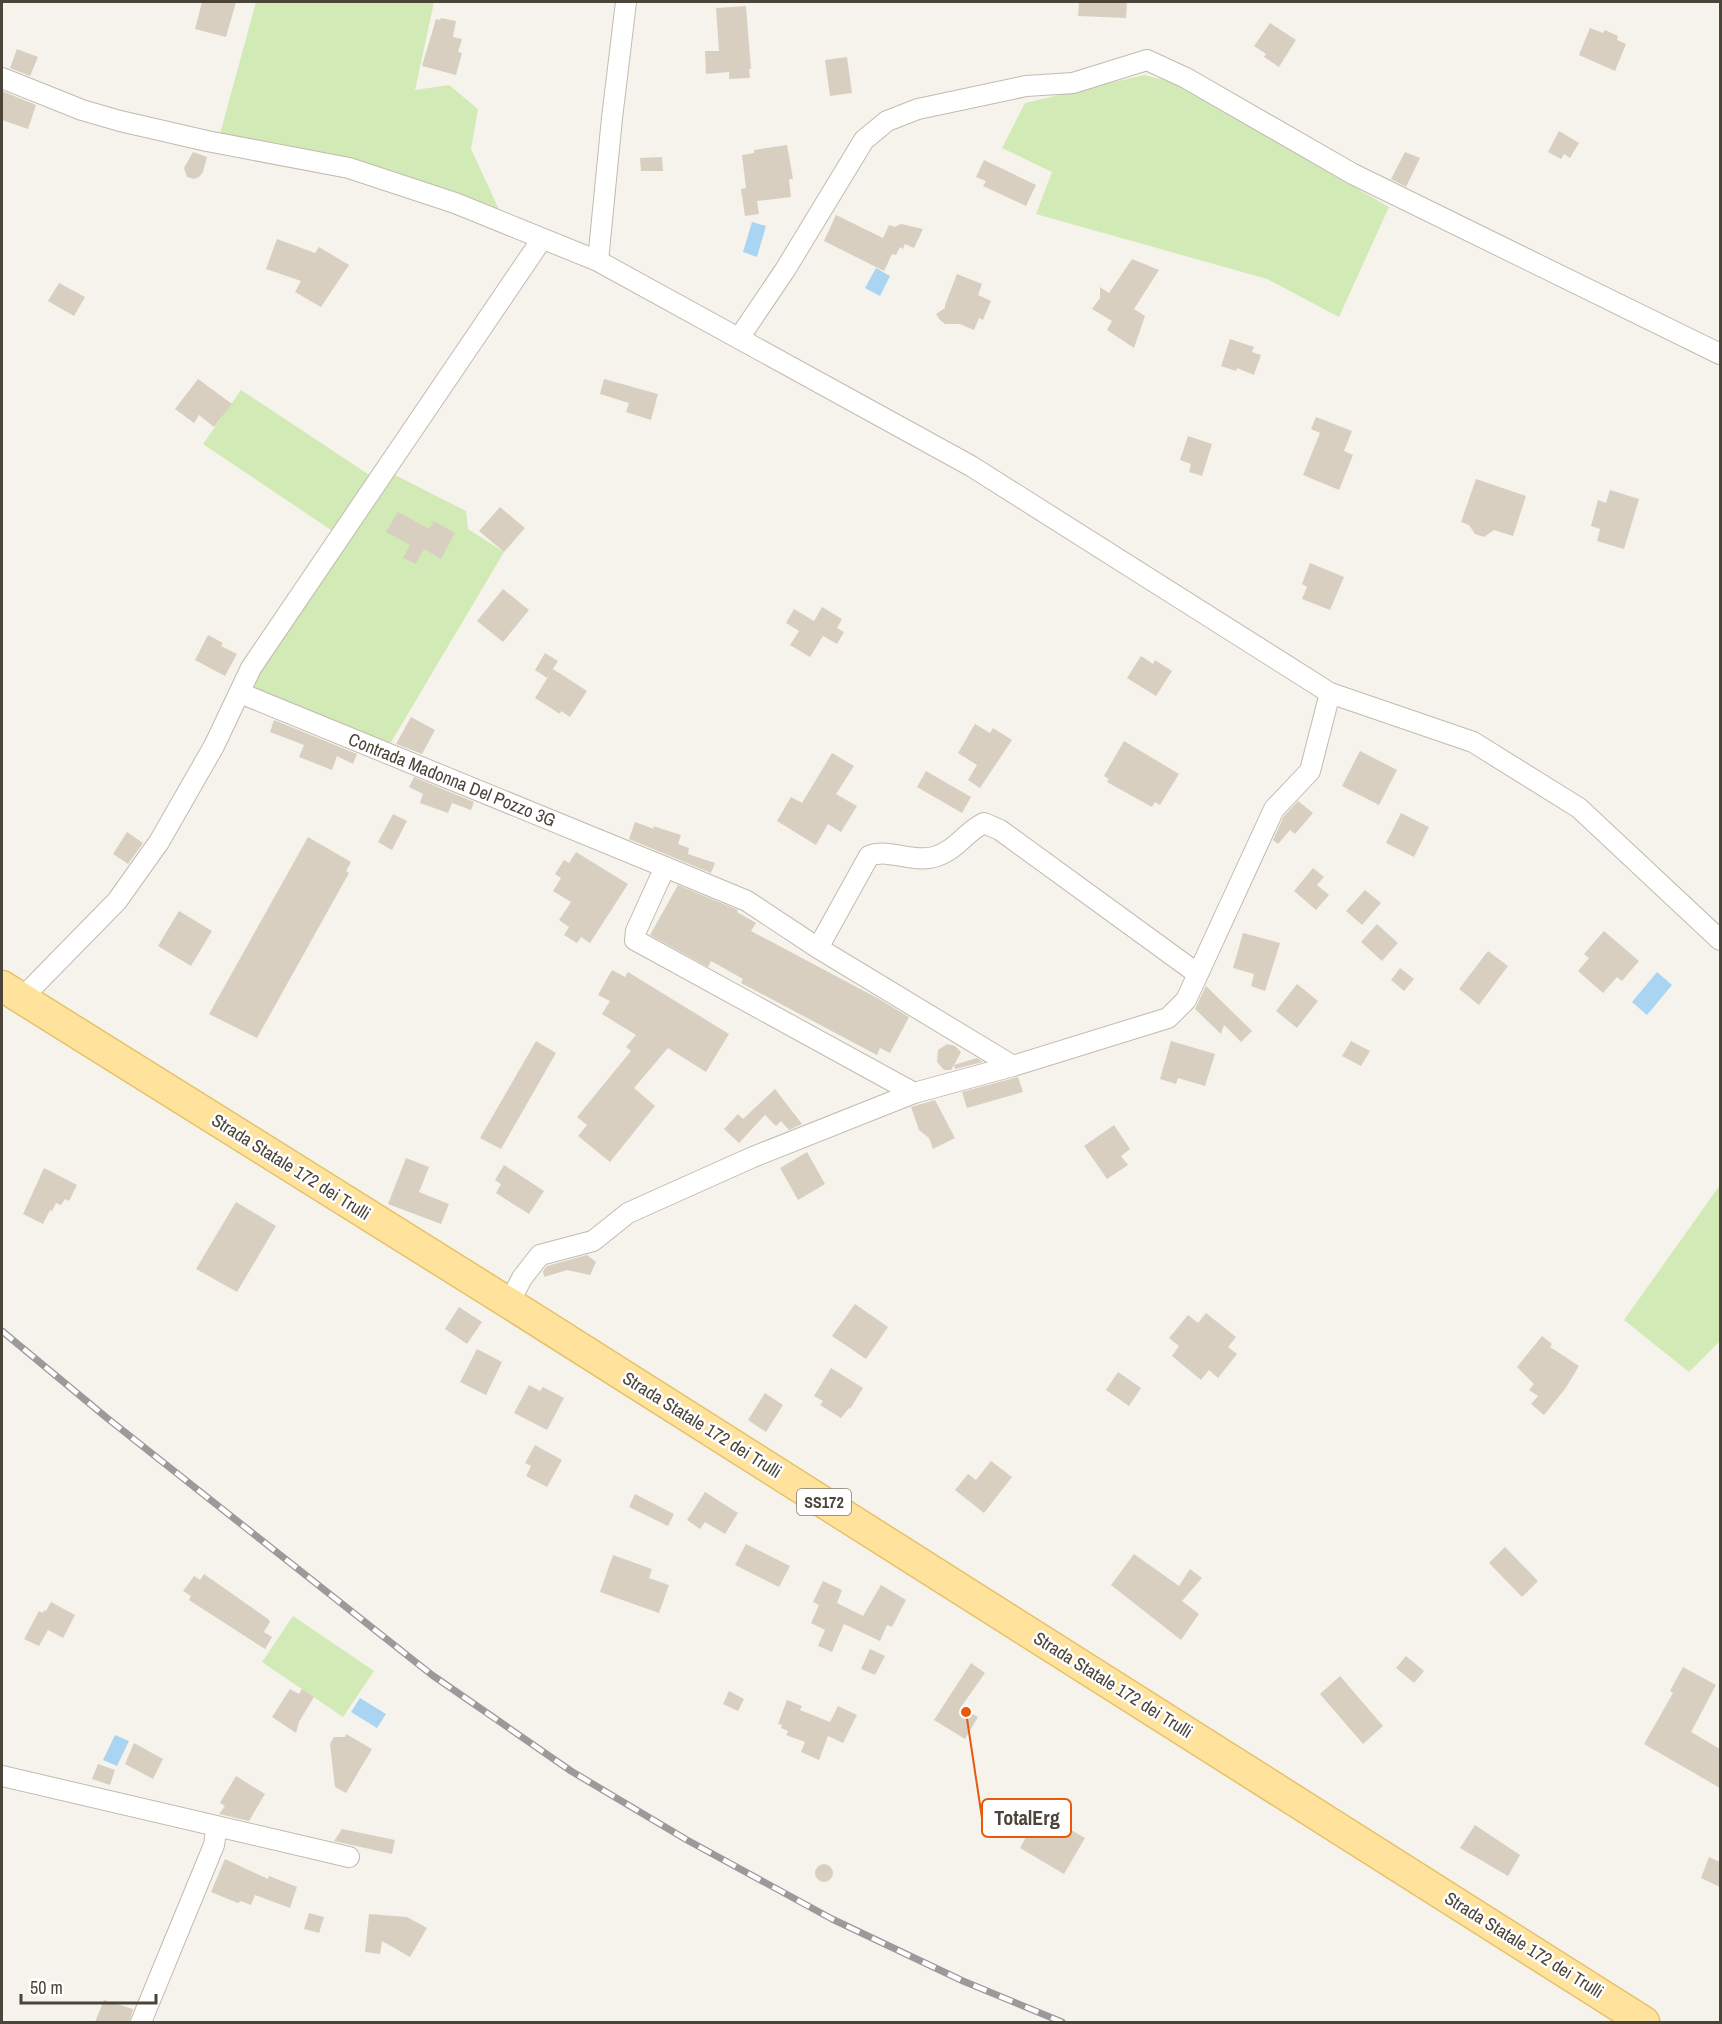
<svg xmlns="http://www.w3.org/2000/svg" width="1722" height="2024" font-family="'Archivo Narrow',sans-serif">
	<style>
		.green { fill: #d2eab5 }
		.water { fill: #a9d4f2 }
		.building { fill: #d8cfc1 }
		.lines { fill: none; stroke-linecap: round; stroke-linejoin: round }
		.minor-casing { stroke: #c2bbae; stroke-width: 22 }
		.primary-casing { stroke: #e6c16a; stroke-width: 33 }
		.minor { stroke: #fff; stroke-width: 20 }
		.primary { stroke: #ffe39c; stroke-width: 30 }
		.rail-casing { stroke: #9a9a9a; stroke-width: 7 }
		.rail { stroke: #fff; stroke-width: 4.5; stroke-dasharray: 14; stroke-linecap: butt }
		.labels { text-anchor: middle; stroke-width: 5; stroke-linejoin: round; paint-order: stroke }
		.shield { fill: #fff; stroke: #817c74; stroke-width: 1.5 }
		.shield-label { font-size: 16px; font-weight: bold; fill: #4b4439 }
		.street-label { font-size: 18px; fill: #4b4439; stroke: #fff }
		.leader { fill: none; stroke: #e8590c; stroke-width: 2 }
		.callout-dot { fill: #e8590c; stroke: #fff; stroke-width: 2 }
		.callout { fill: #fff; stroke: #e8590c; stroke-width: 2 }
		.callout-label { font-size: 20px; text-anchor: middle; font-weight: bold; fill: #4b4439 }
	</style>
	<rect width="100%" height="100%" fill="#f6f3ec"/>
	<path class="green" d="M256,2H434L415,90L449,85L478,109L471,149L502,216L220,134Z
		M1144,75L1173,82L1389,207L1339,317L1267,279L1036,214L1052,172L1002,148L1025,103Z
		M241,390L371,476L393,474L466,511L468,529L504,552L387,749L248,687L334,532L203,444Z
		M1720,1185V1341L1689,1372L1624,1320Z
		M293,1616L374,1671L343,1717L262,1662Z"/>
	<path class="water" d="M752,222L766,226L757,257L743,252Z
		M876,268L890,276L880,296L865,288Z
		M1657,972L1672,985L1647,1015L1632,1002Z
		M360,1698L386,1714L377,1728L351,1712Z
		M115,1735L129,1741L117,1766L103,1760Z"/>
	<path class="building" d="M202,2H236L226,37L195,29Z
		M1079,2H1127L1126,18L1078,16Z
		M746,6L751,69H749L750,78L729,79V72L706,74L705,51H719L716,8Z
		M441,18L456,21L453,37L462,39L458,52L462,53L456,75L422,66L436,19L440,20Z
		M1270,23L1296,40L1279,67L1264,57L1266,54L1254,46Z
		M1590,28L1603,33L1605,30L1618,36L1617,40L1626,44L1615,71L1579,55Z
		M17,49L38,57L30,76L10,68Z
		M847,57L852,93L830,96L825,60Z
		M2,91L36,105L28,129L2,120Z
		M1559,131L1579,143L1570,158L1564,154L1561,159L1548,152Z
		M787,145L793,179H789L791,197L757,201L759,214L745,216L741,189L746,188L742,155L754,153V150Z
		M193,152L207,157L203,172L199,177L194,179L187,177L184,168Z
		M1405,152L1420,158L1406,187L1391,179Z
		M662,157L663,171H641L640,158Z
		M984,160L1036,185L1026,206L983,186L986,181L976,177Z
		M836,215L883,238L889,225L895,227L901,224L923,229L914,248L905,244L903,249L900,247L896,255L892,254L884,271L824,241Z
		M277,239L315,253L319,247L349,265L321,307L295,292L301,281L266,269Z
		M1132,259L1159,270L1134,309L1145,316L1134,348L1107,330L1112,321L1092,309L1100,298V287L1109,293Z
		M957,274L982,284L978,295L991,301L983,320L979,318L974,330L960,324H945L940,320L936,314L945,308V305Z
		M59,283L85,297L74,316L48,301Z
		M1230,339L1254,347L1252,352L1261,355L1254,375L1237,368L1236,371L1221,366Z
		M198,379L232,404L214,427L199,415L194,423L175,409Z
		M604,379L658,394L651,420L626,412L629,403L600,394Z
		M1316,417L1352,431L1344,451L1353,455L1339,490L1303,475L1320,433L1311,429Z
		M1188,436L1212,444L1202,476L1189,472L1191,464L1180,460Z
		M1476,479L1526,496L1513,536L1494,530L1484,537L1475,534L1469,525L1461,522Z
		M1610,490L1639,499L1624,549L1597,541L1600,529L1591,526L1598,500L1606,503Z
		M500,507L525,528L504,552L479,531Z
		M398,512L429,529L434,521L455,533L441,559L424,549L416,564L403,558L410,545L386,532Z
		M1310,563L1344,577L1330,610L1302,599L1307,587L1302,584Z
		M503,589L529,610L503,642L477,621Z
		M822,607L842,619L837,628L844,632L837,644L823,636L810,657L790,645L799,631L786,623L794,609L814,621Z
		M208,635L223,643L221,646L237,654L225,676L195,660Z
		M545,653L558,661L547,678L535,670Z
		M1141,656L1153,664L1155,660L1172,671L1156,696L1127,678Z
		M553,669L587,691L570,717L561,711L560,714L535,698Z
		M411,717L435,730L422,754L396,744Z
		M274,720L357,754L353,764L337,756L332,770L299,757L304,745L270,732Z
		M975,724L990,733L993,728L1012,740L980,788L968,780L977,765L958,753Z
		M1124,741L1179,774L1160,805L1155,802L1152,807L1107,782L1109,779L1104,776Z
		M1360,751L1397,770L1379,805L1342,786Z
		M832,753L854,766L836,794L857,806L841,832L828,824L816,845L777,821L791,797L802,803Z
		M926,771L971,797L962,813L917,787Z
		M414,777L474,802L471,810L452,803L448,813L420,803L423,794L409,787Z
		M1298,801L1313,813L1295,834L1290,830L1278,844L1273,840L1284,816Z
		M1401,813L1429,827L1414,857L1386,843Z
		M393,814L407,821L392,850L378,842Z
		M635,822L654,829L653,826L681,835L678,844L689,848L688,854L715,863L711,873L629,839Z
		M127,832L143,843L128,864L113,854Z
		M308,837L351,862L346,871L349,873L257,1038L209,1014Z
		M576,852L628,884L590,943L581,937L577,943L564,935L569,927L559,920L571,902L553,891L561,878L555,874L564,860L569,863Z
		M1313,868L1324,877L1317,885L1329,895L1316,910L1294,891Z
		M678,885L738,910L737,912L756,923L751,931L879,999L909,1017L890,1053L880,1048L877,1055L741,983L743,979L711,961L708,967L650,935Z
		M1365,890L1381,903L1362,925L1346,911Z
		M179,911L212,931L191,966L158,946Z
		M1377,924L1398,943L1382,961L1361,942Z
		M1604,931L1639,961L1622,981L1617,977L1603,993L1578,971L1589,958L1584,954Z
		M1243,933L1280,943L1265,991L1251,986L1254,974L1233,968Z
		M1488,951L1508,966L1479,1005L1459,989Z
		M1400,968L1414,979L1404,991L1391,980Z
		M612,970L625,977L628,972L729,1034L706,1072L668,1048L634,1088L655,1106L610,1162L578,1136L587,1125L577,1117L631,1051L626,1047L636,1035L602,1014L610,1001L598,995Z
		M1297,984L1318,1001L1297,1028L1276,1011Z
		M1206,986L1252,1031L1241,1042L1224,1025L1221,1034L1195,1009Z
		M536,1041L556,1053L501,1149L480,1138Z
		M1171,1041L1215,1054L1205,1086L1178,1078L1176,1084L1160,1079Z
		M1351,1041L1370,1051L1361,1066L1342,1056Z
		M947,1044L955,1046L961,1052L954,1065L977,1058L983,1062L955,1069L954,1065L951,1070H944L937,1062L938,1050Z
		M1018,1077L1023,1092L967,1108L962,1092Z
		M775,1089L802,1124L789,1130L781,1121L776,1126L765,1115L739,1143L724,1129L738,1114L743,1119Z
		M935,1100L955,1138L933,1149L929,1138L919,1130L911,1107Z
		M1114,1125L1130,1149L1121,1156L1128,1165L1107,1179L1084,1146Z
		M807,1152L825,1184L798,1200L780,1168Z
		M406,1158L429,1167L419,1192L449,1204L441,1224L388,1204Z
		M504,1165L544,1191L529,1214L496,1193L501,1184L495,1180Z
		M44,1168L77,1185L69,1201L65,1199L61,1205L56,1203L52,1211L50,1210L43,1224L23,1214Z
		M236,1202L276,1226L237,1292L196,1269Z
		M587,1255L596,1262L590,1275L567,1270L544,1277L543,1271L547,1266Z
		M855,1304L888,1327L866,1359L832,1336Z
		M459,1307L482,1322L467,1344L445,1329Z
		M1206,1313L1236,1337L1228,1347L1237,1354L1218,1378L1209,1370L1201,1380L1172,1356L1179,1346L1169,1338L1188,1315L1198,1323Z
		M1542,1336L1552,1344L1550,1347L1579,1366L1565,1389L1544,1415L1531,1404L1538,1396L1529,1390L1534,1384L1517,1367Z
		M477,1349L502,1362L486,1395L460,1382Z
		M831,1368L863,1388L850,1409L849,1408L841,1418L820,1405L823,1401L814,1396Z
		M1118,1372L1141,1388L1129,1406L1106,1390Z
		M529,1385L540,1391L543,1387L564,1398L547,1430L514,1413Z
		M765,1393L783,1405L766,1432L748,1420Z
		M535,1445L562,1460L547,1487L526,1476L531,1466L525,1463Z
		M991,1461L1012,1477L984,1513L955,1490L968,1474L976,1480Z
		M705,1492L738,1513L725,1534L705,1522L700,1529L687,1520Z
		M635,1494L674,1514L668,1526L629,1507Z
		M746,1544L790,1566L779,1587L735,1565Z
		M1505,1547L1538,1581L1522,1597L1489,1563Z
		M1134,1554L1179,1586L1190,1569L1202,1578L1182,1601L1199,1614L1181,1640L1111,1585Z
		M613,1555L652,1569L649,1578L669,1585L659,1613L600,1592Z
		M204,1574L268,1619L270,1622L264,1632L272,1637L265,1649L189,1600L191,1596L183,1591L194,1576L200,1580Z
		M823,1581L842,1590L837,1603L863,1616L881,1585L906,1600L892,1627L887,1625L880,1641L844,1624L832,1652L818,1646L825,1630L811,1623L819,1605L813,1602Z
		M51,1602L75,1615L63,1638L48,1630L39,1646L24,1639L39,1611L43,1613L44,1610L46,1611Z
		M870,1649L885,1656L875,1675L861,1669Z
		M1406,1656L1424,1671L1414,1683L1396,1668Z
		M971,1663L985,1673L961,1707L978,1717L965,1739L934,1720Z
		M1683,1667L1716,1685L1691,1732L1720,1749V1788L1644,1744L1673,1693L1670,1691Z
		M1340,1676L1383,1726L1363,1744L1320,1694Z
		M290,1689L299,1694L302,1689L314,1697L299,1722L296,1733L272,1717Z
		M729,1691L744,1699L738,1711L723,1704Z
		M787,1700L802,1706L800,1710L830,1722L838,1706L857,1715L843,1743L828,1736L819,1760L801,1752L805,1742L786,1735L788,1731L781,1728L782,1725L778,1724Z
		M346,1734L372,1749L346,1793L335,1787L330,1744L334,1737H345Z
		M134,1743L163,1759L153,1779L125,1764Z
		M98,1764L115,1770L110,1785L92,1779Z
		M236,1776L265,1794L249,1821L219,1814L225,1806L220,1803Z
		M1031,1807L1085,1838L1064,1874L1020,1848L1027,1835L1018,1829Z
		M1475,1825L1520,1855L1508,1876L1460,1848Z
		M342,1829L395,1840L392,1854L334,1841Z
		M1709,1857L1720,1862V1887L1701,1878Z
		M225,1859L268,1879L269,1876L297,1887L290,1908L255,1895L251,1905L241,1901L238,1903L211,1892Z
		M815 1873a9 9 0 1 1 18 0a9 9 0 1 1-18 0Z
		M309,1913L324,1917L319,1933L304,1929Z
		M369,1914L407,1917L427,1928L410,1957L382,1941L380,1954L365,1952Z
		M104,2000L133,2009L129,2022H95Z"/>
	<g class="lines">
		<g class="minor-casing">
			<path id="minor" d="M2,78L82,110L120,121L207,141L349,168L455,203L598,261L971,466L1330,693L1310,771L1274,809L1198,974L1000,830L984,823C965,832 956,851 934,857C912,863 889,848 869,856L818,948L747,901L665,867L636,931L635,940L914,1093
				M598,261L612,118L626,2
				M739,338L785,270L864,140L887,121L918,109L1026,86L1073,83L1147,60L1186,78L1353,174L1720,354
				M240,693L665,867
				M1330,693L1473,742L1579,808L1720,940
				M818,948L1013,1066
				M21,999L117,901L159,842L214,746L251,668L542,239
				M509,1303L522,1278L540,1255L593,1241L628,1213L753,1157L914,1093L1013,1066L1168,1018L1186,1000L1198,974
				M2,1776L349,1857
				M141,2022L214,1845L216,1831L212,1825"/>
		</g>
		<g class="primary-casing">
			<path id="primary" d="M2,986L509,1303L1644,2022"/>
		</g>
		<use href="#minor" class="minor"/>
		<use href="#primary" class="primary"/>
		<g class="rail-casing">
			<path id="rail" d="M2,1331L107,1418L432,1675L571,1771L687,1840L832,1919L963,1981L1062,2022"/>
		</g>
		<use href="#rail" class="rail"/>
	</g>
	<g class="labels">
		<rect class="shield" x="797" y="1489" width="54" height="26" rx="4.5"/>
		<g class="shield-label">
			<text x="824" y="1508">SS172</text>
		</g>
		<g class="street-label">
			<text transform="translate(452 780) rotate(22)" y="6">Contrada Madonna Del Pozzo 3G</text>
			<text transform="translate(291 1167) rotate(32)" y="6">Strada Statale 172 dei Trulli</text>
			<text transform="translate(702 1425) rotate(32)" y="6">Strada Statale 172 dei Trulli</text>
			<text transform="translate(1113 1685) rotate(32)" y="6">Strada Statale 172 dei Trulli</text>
			<text transform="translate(1524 1945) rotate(32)" y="6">Strada Statale 172 dei Trulli</text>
		</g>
	</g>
	<path class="leader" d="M966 1712L982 1818"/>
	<circle class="callout-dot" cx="966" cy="1712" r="6"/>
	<rect class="callout" x="982" y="1799" width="89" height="38" rx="6"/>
	<g class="callout-label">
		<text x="1027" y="1825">TotalErg</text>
	</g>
	<rect width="1722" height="2024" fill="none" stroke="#4b4439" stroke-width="6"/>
	<path d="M21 1994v9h135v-9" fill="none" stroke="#4b4439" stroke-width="3"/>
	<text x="30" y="1994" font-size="18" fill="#4b4439" stroke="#ffffff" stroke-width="4.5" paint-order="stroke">50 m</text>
</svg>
